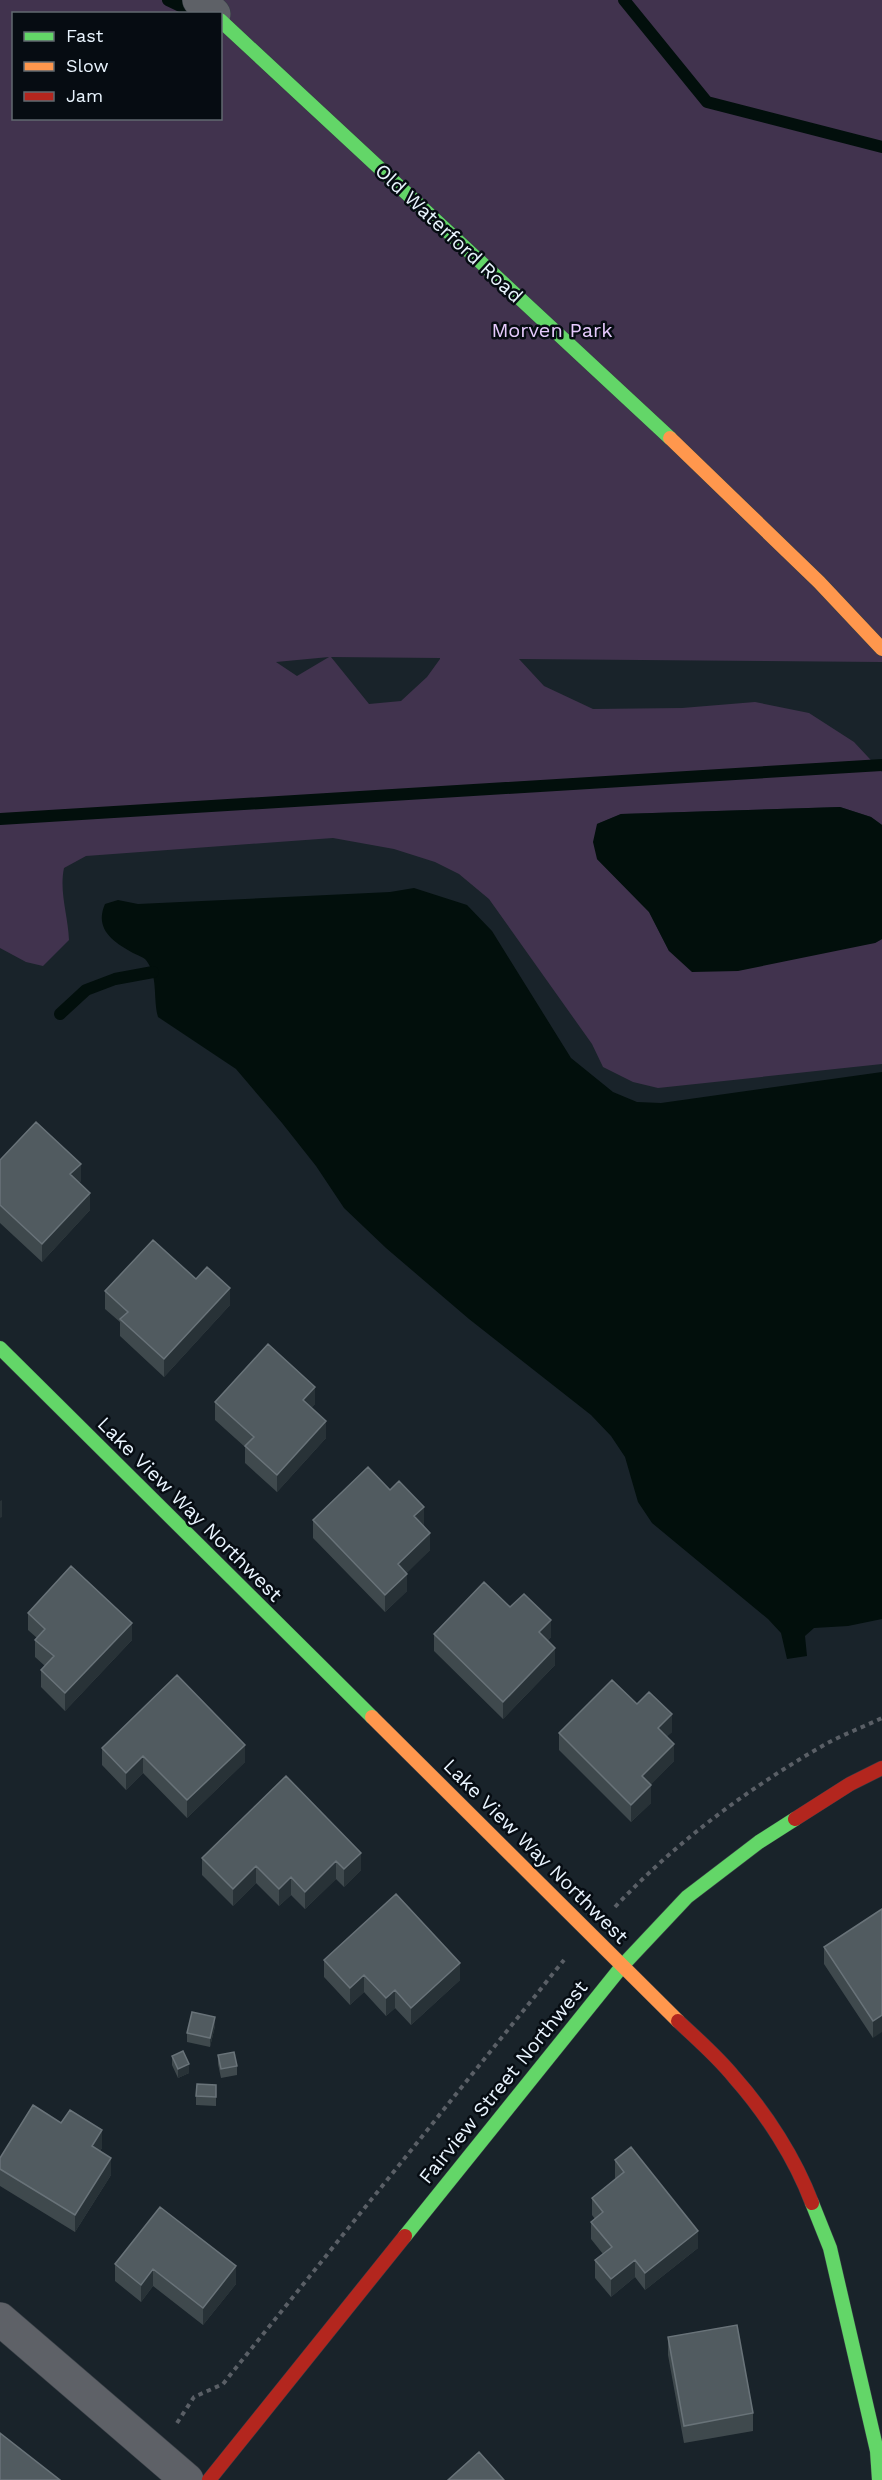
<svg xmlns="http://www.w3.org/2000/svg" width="882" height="2480" font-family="'Work Sans',sans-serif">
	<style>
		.green { fill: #41334e; fill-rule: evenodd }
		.water { fill: #020f0c }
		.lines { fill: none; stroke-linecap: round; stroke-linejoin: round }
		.stream { stroke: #020f0c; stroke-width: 12 }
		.street-casing { stroke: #383f46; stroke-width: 34 }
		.fast-casing { stroke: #383f46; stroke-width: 15 }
		.slow-casing { stroke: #383f46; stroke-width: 15 }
		.jam-casing { stroke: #383f46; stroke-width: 15 }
		.path { stroke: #5a5f66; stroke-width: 4; stroke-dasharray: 4.5 4.5; stroke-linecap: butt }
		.street { stroke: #5e6167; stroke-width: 33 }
		.fast { stroke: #63d668; stroke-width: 14 }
		.slow { stroke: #ff974d; stroke-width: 14 }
		.jam { stroke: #b3261e; stroke-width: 14 }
		.wall { fill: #3f494d }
		.shaded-wall { fill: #283237 }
		.building { fill: #515b60; stroke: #697379; stroke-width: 1.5 }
		.labels { text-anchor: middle; stroke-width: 5; stroke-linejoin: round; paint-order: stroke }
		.street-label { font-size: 20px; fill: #e9f4fe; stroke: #060c12 }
		.park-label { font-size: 20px; fill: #e6cafd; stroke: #060c12 }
	</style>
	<rect width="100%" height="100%" fill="#19232a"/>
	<path class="green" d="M0,0H882V662L519,659L544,686L593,709L682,708L755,702L809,713L854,742L882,772V825L871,817L840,807L621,814L597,824V859L649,912L669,951L875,943L882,939V1064L658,1088L633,1082L603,1067L592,1044L489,899L459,874L435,862L394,849L333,838L86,856L64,868C59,892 68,915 69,940L43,966L26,962L0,948ZM14,14H220V118H14ZM329,657L297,676L276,662ZM331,657L440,658V659L427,677L401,701L369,704Z"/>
	<path class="water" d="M840,807L871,817L882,825V939L875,943L738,971L692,972L669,951L649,912L597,859L593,842L597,824L621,814Z
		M414,888L467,905L492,931L571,1058L613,1092L637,1102L661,1103L882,1072V1619L848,1626L814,1628L805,1636L807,1656L787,1659L781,1633L768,1619L652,1523L638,1502L625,1457L611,1436L591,1415L469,1319L386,1248L344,1208L316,1166L282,1123L236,1069L158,1017C153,999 158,979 148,963C145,957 139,956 133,953C113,942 94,929 105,904L118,900L138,904L390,892Z"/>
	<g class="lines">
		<path class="stream" d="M168,0L189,10
			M624,0L707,102L882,147
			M0,819L882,765
			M60,1014L86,990L115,979L153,972"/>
		<g class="street-casing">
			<path id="street" d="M199,0L214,14
				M0,2319L187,2480"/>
		</g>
		<g class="fast-casing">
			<path id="fast" d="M220,20L670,438
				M0,1348L372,1717
				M812,2203L830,2248L877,2451L879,2480
				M405,2236L623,1965L687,1897L759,1842L795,1819"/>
		</g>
		<g class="slow-casing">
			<path id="slow" d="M670,438L819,582L882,649
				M372,1717L678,2021"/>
		</g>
		<g class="jam-casing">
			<path id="jam" d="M795,1819L850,1784L882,1768
				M678,2021C697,2039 718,2057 734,2077C766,2113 795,2158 812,2203
				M209,2480L405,2236"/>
		</g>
		<path class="path" d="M615,1907C676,1842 747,1789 824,1745C842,1735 863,1727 882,1718
			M177,2423L194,2397L223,2384L564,1960"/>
		<use href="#street" class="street"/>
		<use href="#fast" class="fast"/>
		<use href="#slow" class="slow"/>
		<use href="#jam" class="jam"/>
	</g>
	<path class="wall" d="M0,1160L81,1181L79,1182L90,1210L42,1262L0,1223Z
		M196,1279L230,1305L164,1377L120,1336V1322L105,1309V1291Z
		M215,1402L315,1404L311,1408L326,1438L277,1492L245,1463V1447L215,1420Z
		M313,1520L424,1525L430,1550L406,1573L407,1591L385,1612L313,1538Z
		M510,1607L551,1637L548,1640L555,1665L503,1719L434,1651V1634Z
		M28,1613L132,1640L65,1711L41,1687V1670L45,1666L35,1657V1640L37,1638L28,1630Z
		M637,1704L672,1732L667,1736L674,1761L650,1785L651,1803L631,1822L559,1750V1733Z
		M102,1748L245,1762L187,1818L143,1773L126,1790L102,1765Z
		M286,1776L361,1870L344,1887L336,1879L305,1909L291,1895L279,1906L256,1883L233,1906L202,1875V1858Z
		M882,1909L873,2038L824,1964V1947Z
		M324,1960L460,1980L411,2025L395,2008L386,2016L364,1992L350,2005L324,1977Z
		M215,2026L210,2047L187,2042V2033Z
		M218,2055L237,2066V2075L221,2078L218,2064Z
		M172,2056L189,2073L178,2078L172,2065Z
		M216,2085V2106L196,2105V2096Z
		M61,2123L102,2148L100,2151L111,2175L75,2232L0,2186V2158Z
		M615,2160L698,2248L645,2290L635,2277L611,2297L595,2278V2260L603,2254L591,2239V2222L595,2219L592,2215V2198L616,2179L615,2178Z
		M160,2207L236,2284L203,2325L153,2286L141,2302L115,2281V2264Z
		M668,2337L753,2413V2431L684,2443L668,2355Z"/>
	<path class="shaded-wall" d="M81,1164V1181L70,1191V1174Z
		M90,1193V1210L42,1262V1244Z
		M230,1288V1305L164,1377V1359Z
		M315,1387V1404L303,1418V1400Z
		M326,1421V1438L277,1492V1475Z
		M2,1500V1517L0,1518V1501Z
		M424,1507V1525L414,1534V1516Z
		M430,1533V1550L398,1582V1564Z
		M407,1574V1591L385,1612V1595Z
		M551,1620V1637L539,1649V1632Z
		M132,1623V1640L65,1711V1693Z
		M555,1648V1665L503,1719V1702Z
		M672,1714V1732L658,1745V1728Z
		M674,1744V1761L642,1794V1776Z
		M245,1745V1762L187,1818V1800Z
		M143,1756V1773L126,1790V1773Z
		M651,1785V1803L631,1822V1805Z
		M361,1853V1870L344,1887V1869Z
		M336,1861V1879L305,1909V1892Z
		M256,1866V1883L233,1906V1889Z
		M291,1877V1895L279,1906V1889Z
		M460,1963V1980L411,2025V2008Z
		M364,1975V1992L350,2005V1988Z
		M395,1990V2008L386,2016V1998Z
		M882,2015V2032L873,2038V2021Z
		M215,2017V2026L210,2047V2038Z
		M189,2064V2073L178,2078V2069Z
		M102,2130V2148L92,2163V2146Z
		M111,2158V2175L75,2232V2215Z
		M698,2231V2248L645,2290V2273Z
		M635,2260V2277L611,2297V2279Z
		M236,2266V2284L203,2325V2308Z
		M153,2269V2286L141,2302V2285Z"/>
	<path class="building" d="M36,1122L81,1164L70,1174L90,1193L42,1244L0,1205V1160Z
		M153,1240L196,1279L207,1267L230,1288L164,1359L120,1319L128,1312L105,1291Z
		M268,1344L315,1387L303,1400L326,1421L277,1475L245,1446L254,1437L215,1402Z
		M368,1467L390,1490L399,1481L424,1507L414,1516L430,1533L398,1564L407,1574L385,1595L313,1520Z
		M71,1566L132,1623L65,1693L41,1670L54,1656L35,1640L45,1629L28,1613Z
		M484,1582L510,1607L524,1594L551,1620L539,1632L555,1648L503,1702L434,1634Z
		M177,1675L245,1745L187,1800L143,1756L126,1773L102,1748Z
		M612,1680L637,1704L649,1692L672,1714L658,1728L674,1744L642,1776L651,1785L631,1805L559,1733Z
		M286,1776L361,1853L344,1869L336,1861L305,1892L291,1877L279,1889L256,1866L233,1889L202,1858Z
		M396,1894L460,1963L411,2008L395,1990L386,1998L364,1975L350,1988L324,1960Z
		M882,1909V2015L873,2021L824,1947Z
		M192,2012L215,2017L210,2038L187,2033Z
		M183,2051L189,2064L178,2069L172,2056Z
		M234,2052L237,2066L221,2069L218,2055Z
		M197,2084L216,2085V2097L196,2096Z
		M33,2105L61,2123L70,2110L102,2130L92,2146L111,2158L75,2215L0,2169V2158Z
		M631,2147L698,2231L645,2273L635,2260L611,2279L595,2260L612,2247L591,2222L603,2212L592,2198L624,2172L615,2160Z
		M160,2207L236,2266L203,2308L153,2269L141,2285L115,2264Z
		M737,2325L753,2413L684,2426L668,2337Z
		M0,2433L60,2480H0Z
		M479,2452L504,2480H448Z"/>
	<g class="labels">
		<g class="street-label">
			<text transform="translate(449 233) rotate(43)" y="7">Old Waterford Road</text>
			<text transform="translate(190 1509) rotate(45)" y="7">Lake View Way Northwest</text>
			<text transform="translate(536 1851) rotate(45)" y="7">Lake View Way Northwest</text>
			<text transform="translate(503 2082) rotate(-51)" y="7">Fairview Street Northwest</text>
		</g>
		<g class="park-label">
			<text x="552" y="337">Morven Park</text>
		</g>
	</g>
	<rect x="12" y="12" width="210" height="108" fill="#060c12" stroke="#616970" stroke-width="1.5"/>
	<rect x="24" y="32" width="30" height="9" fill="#63d668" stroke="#616970" stroke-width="1.5"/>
	<text x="66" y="42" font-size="18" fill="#e9f4fe">Fast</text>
	<rect x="24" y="62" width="30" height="9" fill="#ff974d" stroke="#616970" stroke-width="1.5"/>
	<text x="66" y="72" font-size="18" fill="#e9f4fe">Slow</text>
	<rect x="24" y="92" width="30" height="9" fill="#b3261e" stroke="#616970" stroke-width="1.5"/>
	<text x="66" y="102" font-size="18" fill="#e9f4fe">Jam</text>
</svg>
